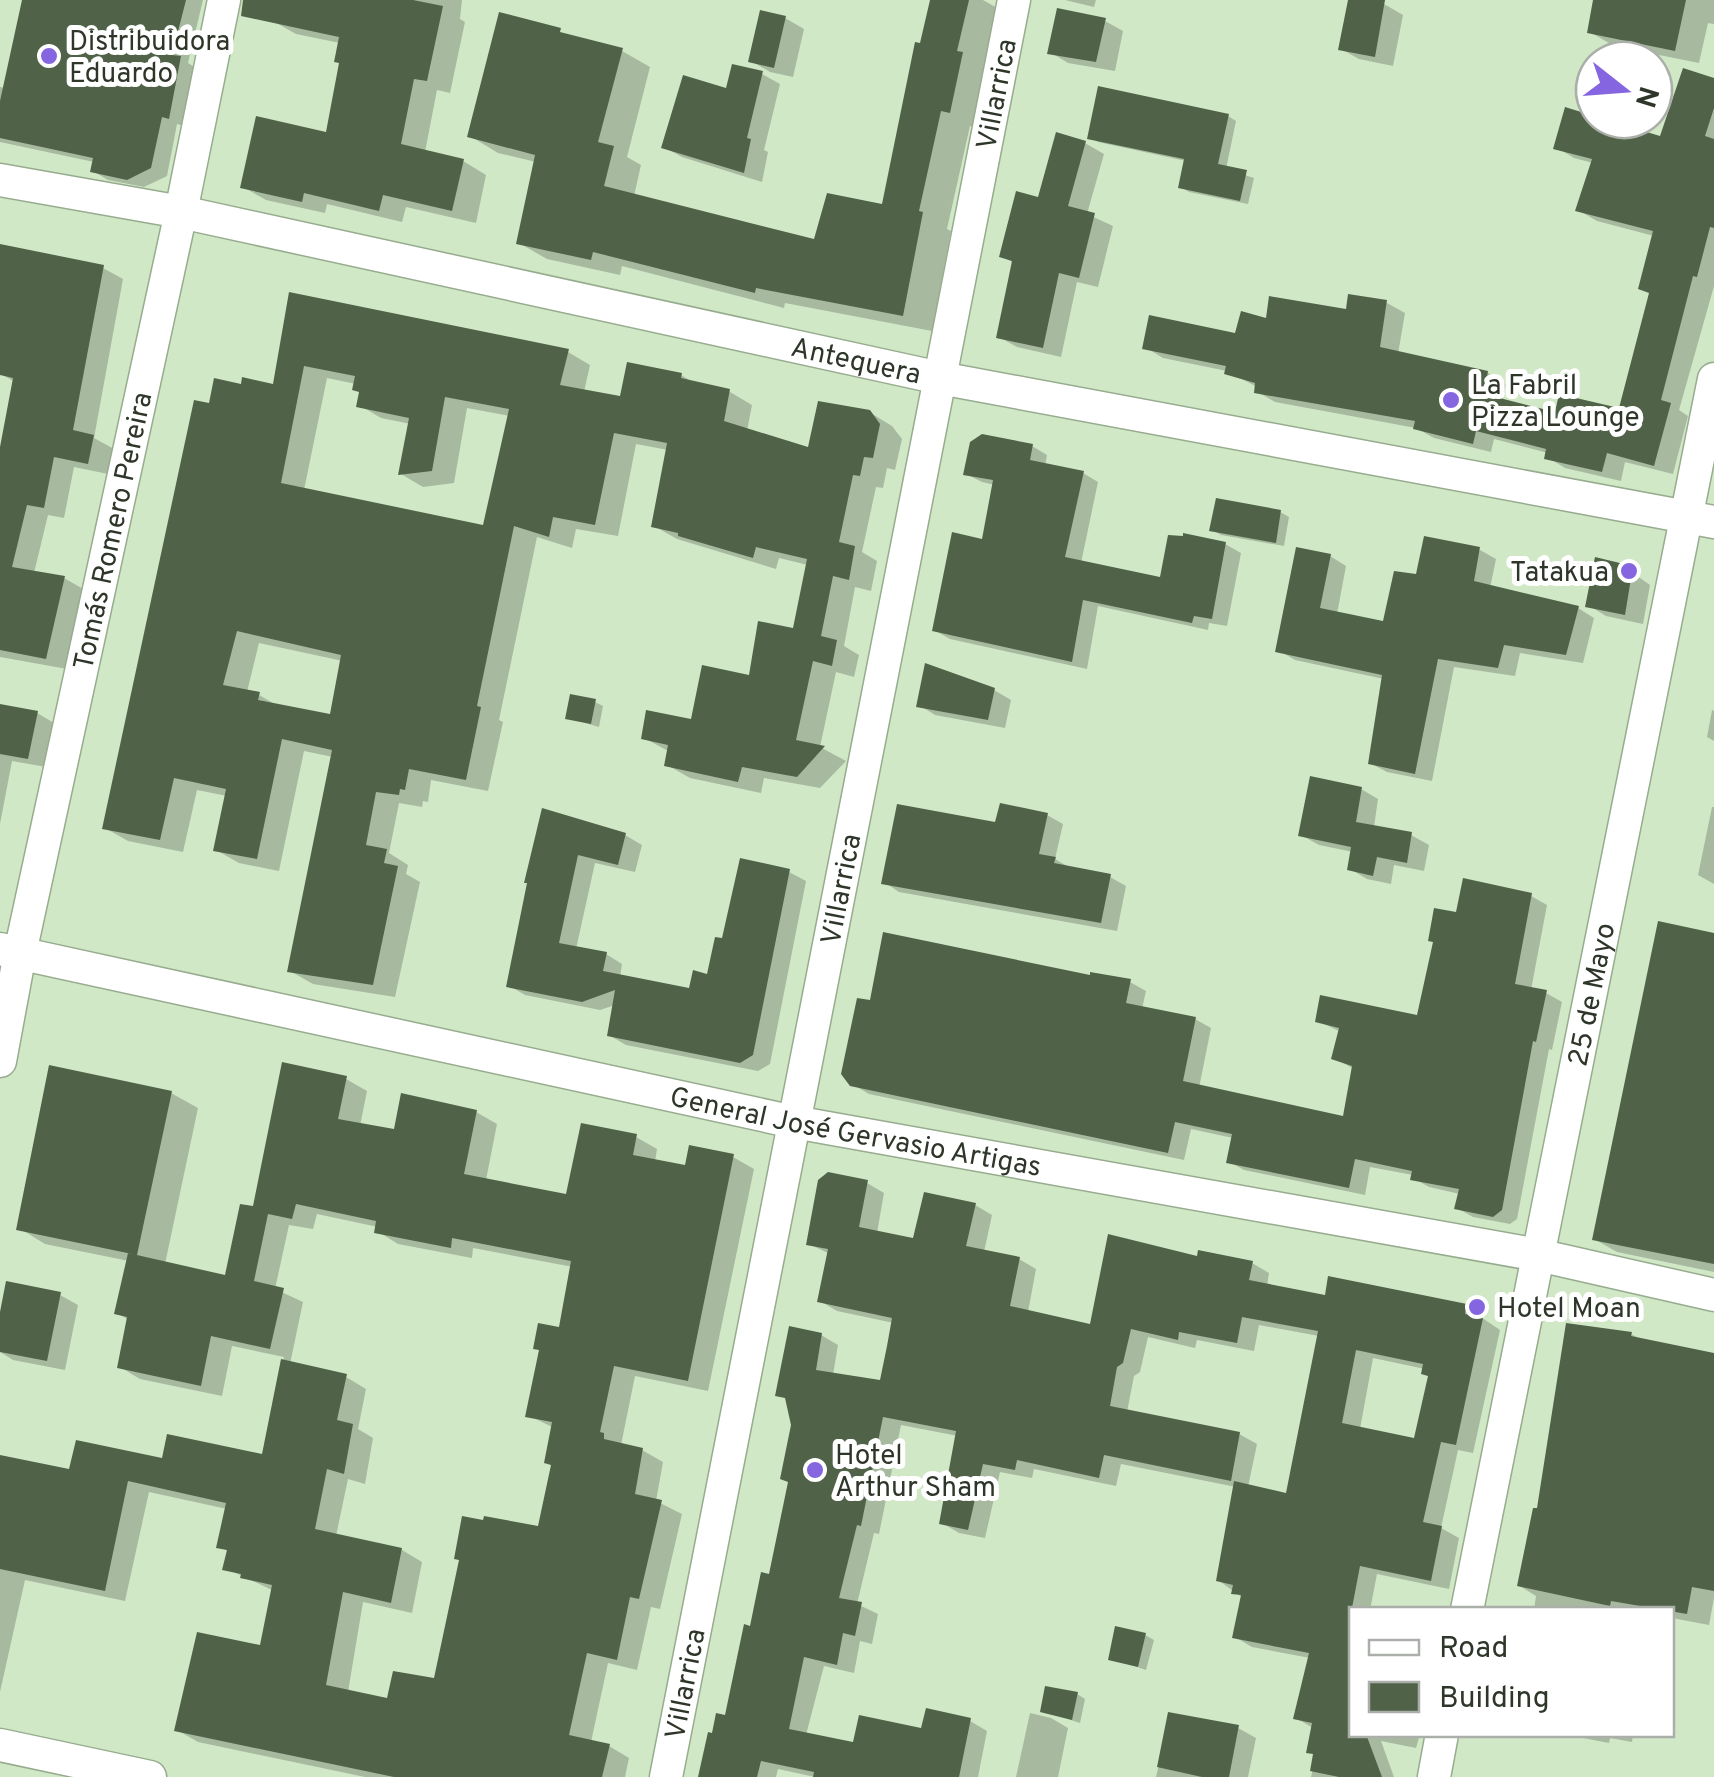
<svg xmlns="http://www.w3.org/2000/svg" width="1714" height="1777" font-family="Overpass,sans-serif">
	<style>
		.shadow { fill: #0003; fill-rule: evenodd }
		.building { fill: #506348; fill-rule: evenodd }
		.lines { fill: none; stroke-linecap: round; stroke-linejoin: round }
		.street-casing { stroke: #97ac8e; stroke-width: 35 }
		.street { stroke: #fff; stroke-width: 32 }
		.poi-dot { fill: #8565e0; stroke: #fff; stroke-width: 4 }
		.labels { text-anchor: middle; stroke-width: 10; stroke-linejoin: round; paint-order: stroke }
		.poi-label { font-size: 28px; fill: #2e362a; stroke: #fff; text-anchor: start }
		.street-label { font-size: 28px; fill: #2e362a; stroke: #fff }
	</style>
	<rect width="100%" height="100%" fill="#d1e8c7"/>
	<path class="shadow" d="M24,0H203L188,63L196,68L184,126L177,124L167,176L144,187L108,180L93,171L94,162L0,142V87L5,88Z
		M277,0H462L460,19L465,22L450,93L437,90L425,152L463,161L486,175L476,223L406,207L402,222L327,204L325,213L266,200L243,187L328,135L342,64L340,43L296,34L273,21Z
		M932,0H983L999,9L978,128L970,126L947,229L951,231L932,331L785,303L784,308L622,266L620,275L547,259L519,243L536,162L498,153L470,136L622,51L650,67L627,157L641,165L634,196L815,242L884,207Z
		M1065,0H1096L1094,7Z
		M1351,0L1384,4L1403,15L1393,66L1359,59L1341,49Z
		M1596,0H1714V24L1708,23L1699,63L1614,46L1590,32Z
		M785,18L804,29L793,77L770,72L751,61Z
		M1105,21L1123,31L1115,71L1068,63L1050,52Z
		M762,74L780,84L764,150L768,152L762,182L682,157L664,147L728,92Z
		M1714,81V286L1679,410L1688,416L1673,474L1625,462L1621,481L1565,468L1547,457L1548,453L1494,439L1491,452L1434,438L1416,428L1275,402L1256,391L1257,387L1227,371L1163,358L1145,347L1236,336L1268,321L1348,312L1387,303L1405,313L1398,354L1488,373L1506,384L1502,401L1556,415L1621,410L1651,294L1641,288L1654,236L1597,221L1578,210L1593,163L1574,158L1556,147L1594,119L1661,139Z
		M1228,116L1236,121L1226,169L1254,178L1248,204L1189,192L1181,187L1186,161L1098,142L1090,137Z
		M1058,136L1085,143L1104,154L1087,214L1113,226L1098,287L1077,282L1061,357L1017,347L999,337L1014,263L1002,256L1039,200Z
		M0,245L103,268L123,279L94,438L114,449L108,474L74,467L64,518L48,515L34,573L64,578L85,590L67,669L0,657V447H3L15,382L1,374Z
		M291,295L568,352L590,365L584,392L622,399L681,375L696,384L730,392L752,405L747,431L810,450L869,412L892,426L902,439L895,470L887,468L883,488L876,487L862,552L877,561L871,591L855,587L844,646L859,655L854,677L836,672L820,747L846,761L820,788L764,778L761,793L690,778L667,765L670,752L644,738L692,722L751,678L795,631L808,565L779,558L776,569L677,539L654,526L668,450L636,444L618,536L576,529L572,548L537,537L499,720L503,722L488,791L431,780L428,802L423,801L422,807L399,803L389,853L408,865L406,874L420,882L395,997L313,984L290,971L333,757L304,751L279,871L239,863L216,850L227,796L197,790L183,852L128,841L105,828L211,406L243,387H275ZM327,378L356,384L362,393L359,405L381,418L411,424L401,474L423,487L454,483L467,408L510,416L484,528L304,490ZM259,643L343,661L332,717L280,707L259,695L247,692Z
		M1032,446L1047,455L1045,466L1083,473L1098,482L1081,563L1162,580L1225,544L1241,553L1227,626L1209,623L1208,630L1098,606L1087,669L950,639L934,630L984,542L995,485L982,482L966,474Z
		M1280,512L1289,517L1284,546L1221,535L1212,530Z
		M1480,550L1496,559L1490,588L1578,608L1594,618L1583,663L1520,653L1515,676L1454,667L1432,781L1387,772L1370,763L1384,679L1295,660L1278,650L1330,556L1346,566L1337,614L1385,624L1418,577Z
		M1623,566L1650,585L1643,624L1606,616L1588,605Z
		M994,690L1011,700L1005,728L935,715L919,705Z
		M595,702L603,706L599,727L568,718Z
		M0,707L37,713L54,723L46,767L12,761L0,824Z
		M1712,710L1714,711V741L1707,737Z
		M1361,789L1378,799L1374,827L1411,835L1429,845L1424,871L1394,865L1391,884L1367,879L1350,869L1353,852L1319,845L1301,835Z
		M1712,807H1714V884L1698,875Z
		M544,811L625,835L642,845L635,872L595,863L576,949L606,954L622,964L620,977L691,991L709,977L724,941L742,861L789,872L806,881L770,1064L758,1071L626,1045L609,1035L615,1005L600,1010L525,995L508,985Z
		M1047,815L1063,824L1055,859L1072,869L1110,877L1126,886L1117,931L899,892L884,882L997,825Z
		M1531,896L1547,905L1531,990L1546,993L1562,1002L1552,1050L1549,1049L1517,1219L1510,1224L1473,1217L1457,1208L1460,1194L1429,1187L1413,1178V1175L1370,1167L1365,1195L1244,1170L1228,1161L1233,1138L1191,1129L1184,1160L869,1094L852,1084L872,1003L1092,978L1130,982L1146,991L1142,1009L1195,1019L1211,1028L1199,1088L1345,1119L1354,1069L1334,1058L1341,1032L1318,1021L1419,1018L1458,915Z
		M1714,934V1272L1617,1252L1594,1239Z
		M346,1079L367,1091L360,1126L396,1132L476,1112L497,1124L486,1180L568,1196L636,1137L657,1149L655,1162L687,1168L733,1157L754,1169L708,1391L635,1376L621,1445L642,1450L663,1462L656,1501L682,1514L660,1609L651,1607L637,1670L608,1663L591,1742L609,1746L629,1758L625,1777H365L198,1742L177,1730L262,1648L274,1591L225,1568L229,1552L219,1546L227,1509L149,1492L125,1601L25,1580L0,1692V1457L71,1472L164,1461L264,1457L284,1357L232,1346L222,1396L140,1379L120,1367L129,1320L117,1313L129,1261L45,1244L19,1228L171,1093L198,1108L165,1264L227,1278L255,1209ZM317,1214L378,1227L377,1231L398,1244L472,1258L473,1248L573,1267L561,1330L528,1415L554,1428V1466L540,1529L436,1681L389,1701L348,1692L363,1602L412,1613L422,1562L402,1550L336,1536L348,1479L365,1484L373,1438L358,1429L366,1389L346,1377L290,1364L303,1302L275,1289L289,1225L313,1229Z
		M867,1183L884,1193L877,1233L915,1241L975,1205L992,1215L984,1252L1019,1259L1036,1269L1028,1312L1092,1327L1199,1259L1252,1263L1269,1273L1267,1286L1327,1298L1466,1307L1500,1330L1473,1453L1458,1450L1441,1528L1459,1538L1449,1589L1377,1574L1370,1610H1352V1734H1420L1416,1748L1381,1741L1394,1777H1311L1316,1755L1313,1728L1296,1718L1310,1658L1252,1647L1235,1637L1243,1598L1218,1580L1236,1487L1121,1464L1116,1486L1034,1469L1032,1478L1000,1472L985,1538L959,1533L942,1523L958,1436L901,1425L879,1534L874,1533L857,1604L878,1614L872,1644L860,1641L854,1673L824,1666L806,1735L854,1745L970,1721L987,1731L978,1777H815L778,1769L776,1777H702L727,1718L752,1629L771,1577L791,1482L793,1425L788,1400L778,1394L821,1335L838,1345L833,1375L882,1383L894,1323L837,1311L820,1301L830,1254L809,1244ZM1259,1325L1319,1336L1288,1496L1248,1487L1257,1444L1239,1434L1127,1412L1134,1376L1140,1372L1148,1337L1195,1348L1197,1340L1254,1351ZM1373,1358L1425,1369L1430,1376L1416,1441L1360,1429Z
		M60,1295L78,1305L65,1370L13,1360L0,1352V1324Z
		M1631,1334L1644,1341L1714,1355V1598L1709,1625L1672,1618V1610H1534L1536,1596L1520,1586L1539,1511Z
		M1145,1635L1154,1640L1146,1670L1110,1658Z
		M1077,1694L1085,1699L1080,1723L1043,1711Z
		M1030,1713L1051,1718L1068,1728L1058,1777H1016Z
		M1170,1715L1238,1728L1256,1738L1248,1777H1156Z
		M1562,1734H1633L1632,1742L1610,1738L1609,1743Z"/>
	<path class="building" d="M22,0H186L172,55L181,56L169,119L162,117L151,168L127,180L90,172L93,158L0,138V101Z
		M243,0H413L443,6L427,81L414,79L401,144L464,159L452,211L383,195L379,211L304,193L302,202L240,188L256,116L326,132L339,63L334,62L339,37L241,16Z
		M930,0H969L957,51L963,52L950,113L941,111L919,211L923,212L903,316L756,288L755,293L593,252L591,260L516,244L535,155L467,137L499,12L561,28L560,32L623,48L598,142L614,146L604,186L814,239L827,193L882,204L915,42L920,43Z
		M1348,0H1385L1375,57L1338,50Z
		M1593,0H1686L1675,51L1587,33Z
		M1057,8L1106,18L1096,62L1047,54Z
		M760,10L786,16L774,68L748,62Z
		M732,64L763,71L747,138L751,139L744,173L661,148L683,75L726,88Z
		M1683,68L1714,78V108L1705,136L1714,139V228L1710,227L1697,277L1693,276L1661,400L1671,403L1654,466L1607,453L1602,472L1544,459L1546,449L1476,431L1473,444L1413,429L1415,421L1254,393L1255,383L1224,374L1226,366L1142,349L1149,315L1235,333L1241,311L1266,318L1269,296L1346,309L1348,294L1387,300L1380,347L1488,371L1484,394L1555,412L1559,394L1619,408L1649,293L1638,289L1653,231L1575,211L1592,159L1553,149L1565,107L1594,116V120H1607L1660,136Z
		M1098,86L1229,114L1218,164L1247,170L1240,201L1178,188L1184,159L1087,139Z
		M1056,132L1086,141L1068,206L1095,213L1079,278L1059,273L1043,348L996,338L1012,261L999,257L1016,191L1038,197Z
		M0,244L104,265L73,430L94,435L88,464L54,457L44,508L27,505L12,567L65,576L46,659L0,650V447L13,378L0,375Z
		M289,292L569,349L560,385L620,396L627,362L682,373L681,378L730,389L724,421L808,447L818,401L870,410L880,424L873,458L864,457L860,476L853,475L839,542L855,546L849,580L833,576L821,636L837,640L832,666L813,661L796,740L825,746L797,777L742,767L738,782L664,766L668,745L641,739L646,710L691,719L702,665L749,675L758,621L793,628L807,559L756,547L753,558L678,536V533L651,527L667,443L614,433L595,525L553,517L549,537L514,526L477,706L481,707L466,780L409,769L405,790L400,789L399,795L376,792L366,845L387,849L384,863L398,866L373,985L287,972L332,750L282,739L257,859L213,851L226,789L174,778L160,840L102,829L194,400L209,403L214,378L241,384L242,377L273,384ZM304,366L355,376L352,390L359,392L356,407L409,418L398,475L432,471L445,397L509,409L483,525L281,483ZM237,631L341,655L330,714L258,700L260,692L223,685Z
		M982,434L1033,444L1030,460L1084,471L1065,557L1160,577L1168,535L1183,536V533L1226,542L1212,619L1194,616L1192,623L1083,600L1072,662L932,631L952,532L982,539L993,480L963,475L970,442Z
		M1216,498L1281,510L1276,543L1209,531Z
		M1424,536L1480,547L1474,581L1579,606L1566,655L1504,645L1498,668L1438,659L1415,774L1368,764L1382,675L1275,652L1296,547L1331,554L1320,608L1383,621L1394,571L1416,574Z
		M1595,557L1624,564L1632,572L1625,615L1585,607Z
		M925,663L995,688L988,720L916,707Z
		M570,694L596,699L591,724L565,719Z
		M0,704L38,711L28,759L0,754Z
		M1310,776L1362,787L1356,822L1412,832L1407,863L1377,857L1373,876L1347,870L1351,847L1298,836Z
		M1000,803L1048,813L1039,854L1056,857L1054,863L1111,874L1101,923L881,884L897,804L995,822Z
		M542,808L626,833L618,865L578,855L559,943L607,952L603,971L689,988L693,970L707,974L715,937L722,938L740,858L790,869L753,1055L740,1063L607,1036L615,990L582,1002L506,987L527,883H524Z
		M1463,878L1532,893L1515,984L1547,990L1536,1042L1533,1041L1502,1210L1493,1217L1454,1209L1459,1189L1410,1180L1412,1171L1355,1159L1349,1188L1226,1163L1232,1134L1175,1122L1168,1153L850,1086L841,1074L857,998L870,1000L883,932L1090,975V972L1131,979L1126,1003L1196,1017L1183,1081L1343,1116L1352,1066L1331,1059L1339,1028L1315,1022L1320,995L1417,1015L1433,942L1428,941L1434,908L1456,912Z
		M1658,921L1714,933V1264L1592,1240Z
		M282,1062L347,1076L338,1119L394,1129L401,1093L477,1110L464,1174L566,1194L581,1123L637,1134L633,1155L685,1165L689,1145L734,1154L688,1381L614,1366L600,1432L604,1433V1439L643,1448L635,1494L662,1500L639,1599L630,1597L617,1660L587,1653L569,1735L610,1744L602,1777H394L174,1731L197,1632L260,1645L272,1585L240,1578L241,1574L222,1570L227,1550L216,1548L226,1503L128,1481L105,1591L0,1569V1455L69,1469L76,1440L162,1458L167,1434L262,1454L281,1359L347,1374L337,1420L353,1424L344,1474L327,1469L315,1529L402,1548L391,1603L343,1592L326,1685L387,1698L393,1671L434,1678L459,1560L454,1559L462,1516L483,1520L484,1516L538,1526L551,1465L544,1463L552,1422L525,1417L539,1350L533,1349L538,1323L559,1327L571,1261L452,1238L451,1248L374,1233L376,1221L296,1204L292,1219L268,1214L254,1281L284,1288L270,1349L211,1336L201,1386L117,1368L127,1317L114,1314L128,1253L225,1275L240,1204L253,1206Z
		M49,1065L172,1091L137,1255L16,1230Z
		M828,1172L868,1180L859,1227L913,1238L924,1192L976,1203L966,1246L1020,1257L1010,1306L1090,1324L1108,1234L1197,1256L1198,1250L1253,1261L1249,1280L1325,1295L1328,1276L1467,1304L1465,1314L1483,1318L1456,1445L1441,1442L1423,1522L1442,1526L1431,1581L1360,1566L1352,1608V1734H1366L1382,1777H1339L1310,1771L1313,1754L1306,1753L1312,1723L1293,1719L1309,1653L1232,1638L1241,1595L1231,1594L1233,1585L1216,1581L1234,1481L1286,1493L1318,1331L1242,1317L1237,1343L1179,1332L1178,1340L1131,1329L1123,1363L1117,1367L1110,1406L1240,1432L1231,1481L1104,1455L1099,1478L1017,1460L1015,1470L983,1464L968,1530L939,1524L956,1431L883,1417L861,1526L857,1525L839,1598L862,1602L855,1636L843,1633L837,1665L804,1657L789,1729L853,1742L859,1715L921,1728L926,1708L971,1718L959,1777H813L814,1772L761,1761L757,1777H698L708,1732L712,1733L716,1713L725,1715L744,1624L750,1626L761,1572L769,1574L788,1482L780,1479L791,1425L785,1398L775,1396L789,1326L822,1333L816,1370L880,1380L887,1346L892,1318L817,1302L828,1249L806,1245L818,1180ZM1356,1350L1423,1364L1421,1374L1428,1376L1414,1438L1342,1423Z
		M6,1281L61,1292L47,1361L0,1352V1312Z
		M1566,1323L1632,1332L1631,1336L1714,1353V1591L1692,1587L1687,1614L1611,1601L1610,1606L1517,1586L1533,1508H1537Z
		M1115,1626L1146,1633L1138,1667L1108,1660Z
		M1045,1686L1078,1692L1072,1720L1040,1712Z
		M1168,1712L1239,1725L1229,1777H1202L1157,1767Z"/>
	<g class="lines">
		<g class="street-casing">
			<g id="street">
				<path id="s1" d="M0,180L181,212L940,378L1714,522"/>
				<path id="s2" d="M0,949L794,1122L1538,1255L1714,1295"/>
				<path id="s3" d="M0,1061L20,953L181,212L224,0"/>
				<path id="s4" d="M1467,1610L1714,379"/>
				<path d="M0,1745L150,1777"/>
				<path id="s5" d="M666,1777L1014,0"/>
				<path d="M1434,1777L1442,1734"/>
			</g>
		</g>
		<use href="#street" class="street"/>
	</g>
	<g class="poi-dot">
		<circle cx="49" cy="56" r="10"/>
		<circle cx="1451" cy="400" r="10"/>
		<circle cx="1629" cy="571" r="10"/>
		<circle cx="1477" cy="1307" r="10"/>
		<circle cx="815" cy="1470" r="10"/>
	</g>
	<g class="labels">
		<g class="poi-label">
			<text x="69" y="50">Distribuidora<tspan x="69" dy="32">Eduardo</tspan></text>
			<text x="1471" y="394">La Fabril<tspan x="1471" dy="32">Pizza Lounge</tspan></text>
			<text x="1609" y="581" text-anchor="end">Tatakua</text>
			<text x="1497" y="1317">Hotel Moan</text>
			<text x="835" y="1464">Hotel<tspan x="835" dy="32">Arthur Sham</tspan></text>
		</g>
		<g class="street-label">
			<text dy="10" stroke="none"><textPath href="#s5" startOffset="1715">Villarrica</textPath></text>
			<text dy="10" stroke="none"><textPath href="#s1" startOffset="875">Antequera</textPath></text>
			<text dy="10" stroke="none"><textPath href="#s3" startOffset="542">Tomás Romero Pereira</textPath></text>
			<text dy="10" stroke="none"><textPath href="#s5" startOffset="905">Villarrica</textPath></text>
			<text dy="10" stroke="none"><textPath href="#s4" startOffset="628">25 de Mayo</textPath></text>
			<text dy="10" stroke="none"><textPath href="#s2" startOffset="875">General José Gervasio Artigas</textPath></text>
			<text dy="10" stroke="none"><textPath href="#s5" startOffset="95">Villarrica</textPath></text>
		</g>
	</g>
	<rect x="1349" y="1607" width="325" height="130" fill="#ffffff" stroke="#abafaa" stroke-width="2.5"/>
	<rect x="1369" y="1640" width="50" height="15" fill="#ffffff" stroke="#abafaa" stroke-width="2.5"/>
	<text x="1439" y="1657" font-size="30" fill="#2e362a">Road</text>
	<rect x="1369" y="1682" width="50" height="30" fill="#506348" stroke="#abafaa" stroke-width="2.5"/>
	<text x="1439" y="1707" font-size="30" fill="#2e362a">Building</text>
	<g transform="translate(1624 90) rotate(107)"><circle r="48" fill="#ffffff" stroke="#abafaa" stroke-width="2.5"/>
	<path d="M0-8L18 38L0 25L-18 38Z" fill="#8565e0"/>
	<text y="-15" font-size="28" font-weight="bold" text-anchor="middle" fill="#2e362a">N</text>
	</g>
</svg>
